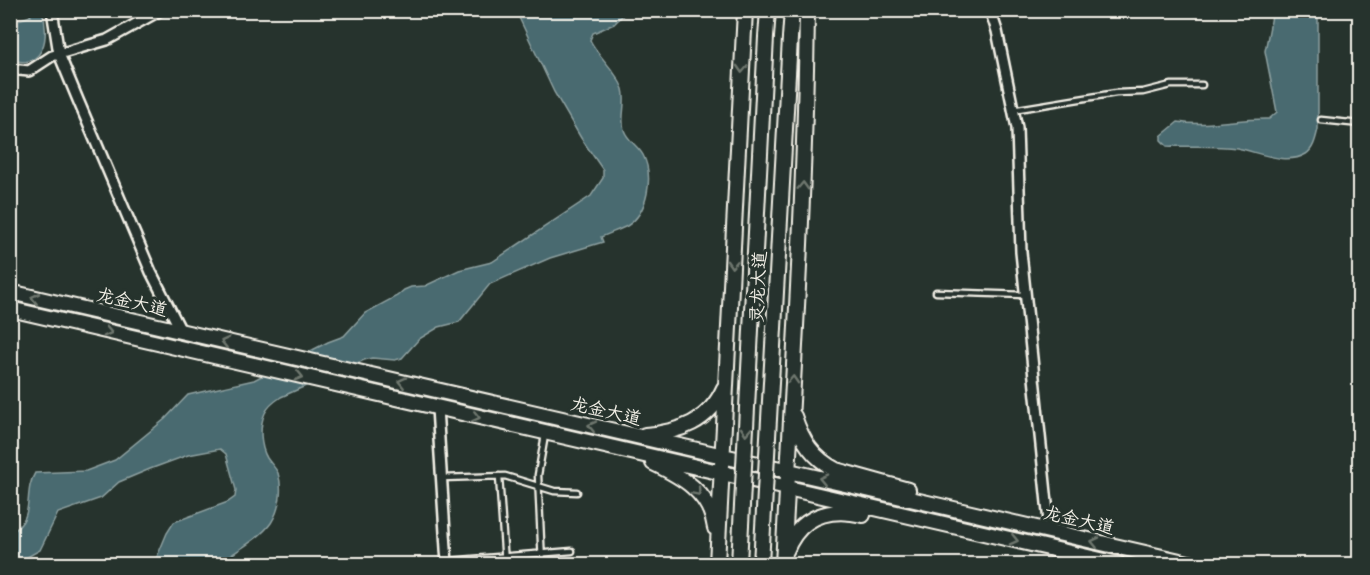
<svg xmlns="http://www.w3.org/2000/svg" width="1370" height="575" font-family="'Patrick Hand','LXGW WenKai TC',sans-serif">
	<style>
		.water { fill: #496a70; stroke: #8da0a0; stroke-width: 1.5 }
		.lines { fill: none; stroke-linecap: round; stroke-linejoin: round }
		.service-casing { stroke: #f4f1e8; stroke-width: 9 }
		.minor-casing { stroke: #f4f1e8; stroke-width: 14 }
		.primary-casing { stroke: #f4f1e8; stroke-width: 18 }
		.service { stroke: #26332d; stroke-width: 4.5 }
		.minor { stroke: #26332d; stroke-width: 9 }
		.primary { stroke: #26332d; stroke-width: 14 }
		.primary-bridge-casing { stroke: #f4f1e8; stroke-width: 18; stroke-linecap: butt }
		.primary-bridge { stroke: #26332d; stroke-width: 14 }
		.oneway { stroke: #6e766e }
		.labels { text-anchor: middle; stroke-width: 6; stroke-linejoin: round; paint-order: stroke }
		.street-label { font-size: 18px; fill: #f4f1e8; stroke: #26332d }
	</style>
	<rect width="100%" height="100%" fill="#26332d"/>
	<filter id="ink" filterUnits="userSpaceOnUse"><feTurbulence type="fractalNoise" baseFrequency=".0167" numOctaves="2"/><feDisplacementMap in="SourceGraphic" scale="12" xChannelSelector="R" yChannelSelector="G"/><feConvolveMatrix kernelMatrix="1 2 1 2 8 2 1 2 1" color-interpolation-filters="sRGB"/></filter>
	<g filter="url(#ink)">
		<path class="water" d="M27,11H42C50,35 45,70 11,60V22L31,16Z
			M516,11H627L614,24L593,33L590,40C599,58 616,70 623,89C627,103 620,117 624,130C627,140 638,146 643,155C654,176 648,213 627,226C619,230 610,233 601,237L603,242L550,258L490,284L459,322L439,327L419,339L402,358L395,360L372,358L364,360L281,397C275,401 268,406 265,413C259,426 260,446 267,458C271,464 275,467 278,473C283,489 280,509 271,523C261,537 241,548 227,558L222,564H154L167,533L174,522L228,502L235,497L236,490L226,454L220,449L188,455L150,469L119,482L101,498L58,513L40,550L15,564H11V533C37,516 22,494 35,473L86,471L115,460L165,419L188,395L254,380L328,342L344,336L365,313L397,296L404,290L411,287L425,286L459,270L492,262L591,196L603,178V170L581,138L554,92Z
			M1273,11H1318V129C1316,137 1314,149 1306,154C1286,166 1258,152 1237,148C1214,145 1190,147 1167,146L1161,140V136L1178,122C1208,127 1239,118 1269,119L1277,112L1265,51Z"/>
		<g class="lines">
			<g class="service-casing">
				<path id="service" d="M1012,110L1116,93L1143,92L1171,85H1202
					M1321,120L1360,124
					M936,292L1025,295
					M499,476L505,564
					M442,478L505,476L554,491L577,492
					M447,561L572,551
					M542,564L538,475L545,435"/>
			</g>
			<g class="minor-casing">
				<path id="minor" d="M52,10L59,54L78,100L151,272L181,331
					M990,10L997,31L1017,128L1021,252L1050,532
					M10,69L29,71L52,56L107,40L161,10
					M437,408L447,564"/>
			</g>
			<g class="primary-casing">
				<path id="primary" d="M766,37L768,10
					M790,38L792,10
					M10,292L1193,564
					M10,309L1118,564
					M794,416C802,441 813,458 836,470L908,490
					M645,435C680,432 709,422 724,388
					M653,463C682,477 710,492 715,528
					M786,551C800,516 829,507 863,515
					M717,564L745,10
					M783,564C793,380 805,195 807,10"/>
			</g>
			<use href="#service" class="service"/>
			<use href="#minor" class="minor"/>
			<use href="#primary" class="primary"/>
			<g class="primary-bridge-casing">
				<path id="primary-bridge" d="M739,564L766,37
					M761,564L790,38"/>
			</g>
			<use href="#primary-bridge" class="primary-bridge"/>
		</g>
		<defs><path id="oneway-chevron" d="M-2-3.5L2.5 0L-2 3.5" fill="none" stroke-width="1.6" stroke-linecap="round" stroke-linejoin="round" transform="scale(1.5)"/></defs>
		<g class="oneway">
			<use href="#oneway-chevron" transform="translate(742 69) rotate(93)"/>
			<use href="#oneway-chevron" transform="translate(803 186) rotate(-88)"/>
			<use href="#oneway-chevron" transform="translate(732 264) rotate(93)"/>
			<use href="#oneway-chevron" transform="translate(35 298) rotate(-167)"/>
			<use href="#oneway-chevron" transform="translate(108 332) rotate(13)"/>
			<use href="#oneway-chevron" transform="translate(225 342) rotate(-167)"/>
			<use href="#oneway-chevron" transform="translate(299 376) rotate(13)"/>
			<use href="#oneway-chevron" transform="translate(793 380) rotate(-87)"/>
			<use href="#oneway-chevron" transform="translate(402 382) rotate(-167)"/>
			<use href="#oneway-chevron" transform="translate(476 417) rotate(13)"/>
			<use href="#oneway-chevron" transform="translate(592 426) rotate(-167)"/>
			<use href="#oneway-chevron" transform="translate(746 431) rotate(93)"/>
			<use href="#oneway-chevron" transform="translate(823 479) rotate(-167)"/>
			<use href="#oneway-chevron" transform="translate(697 492) rotate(50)"/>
			<use href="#oneway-chevron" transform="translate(1014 540) rotate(13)"/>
			<use href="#oneway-chevron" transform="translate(1095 542) rotate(-167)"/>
		</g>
	</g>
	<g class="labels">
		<g class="street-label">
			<text transform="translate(758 287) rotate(-87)" y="6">灵龙大道</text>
			<text transform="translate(132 302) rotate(13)" y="6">龙金大道</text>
			<text transform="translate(606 411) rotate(13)" y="6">龙金大道</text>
			<text transform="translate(1079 520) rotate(13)" y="6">龙金大道</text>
		</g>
	</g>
	<rect width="1370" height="575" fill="none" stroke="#26332d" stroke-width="36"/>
	<rect x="18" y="18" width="1334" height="539" fill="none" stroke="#f4f1e8" stroke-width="2" filter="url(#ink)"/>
</svg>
